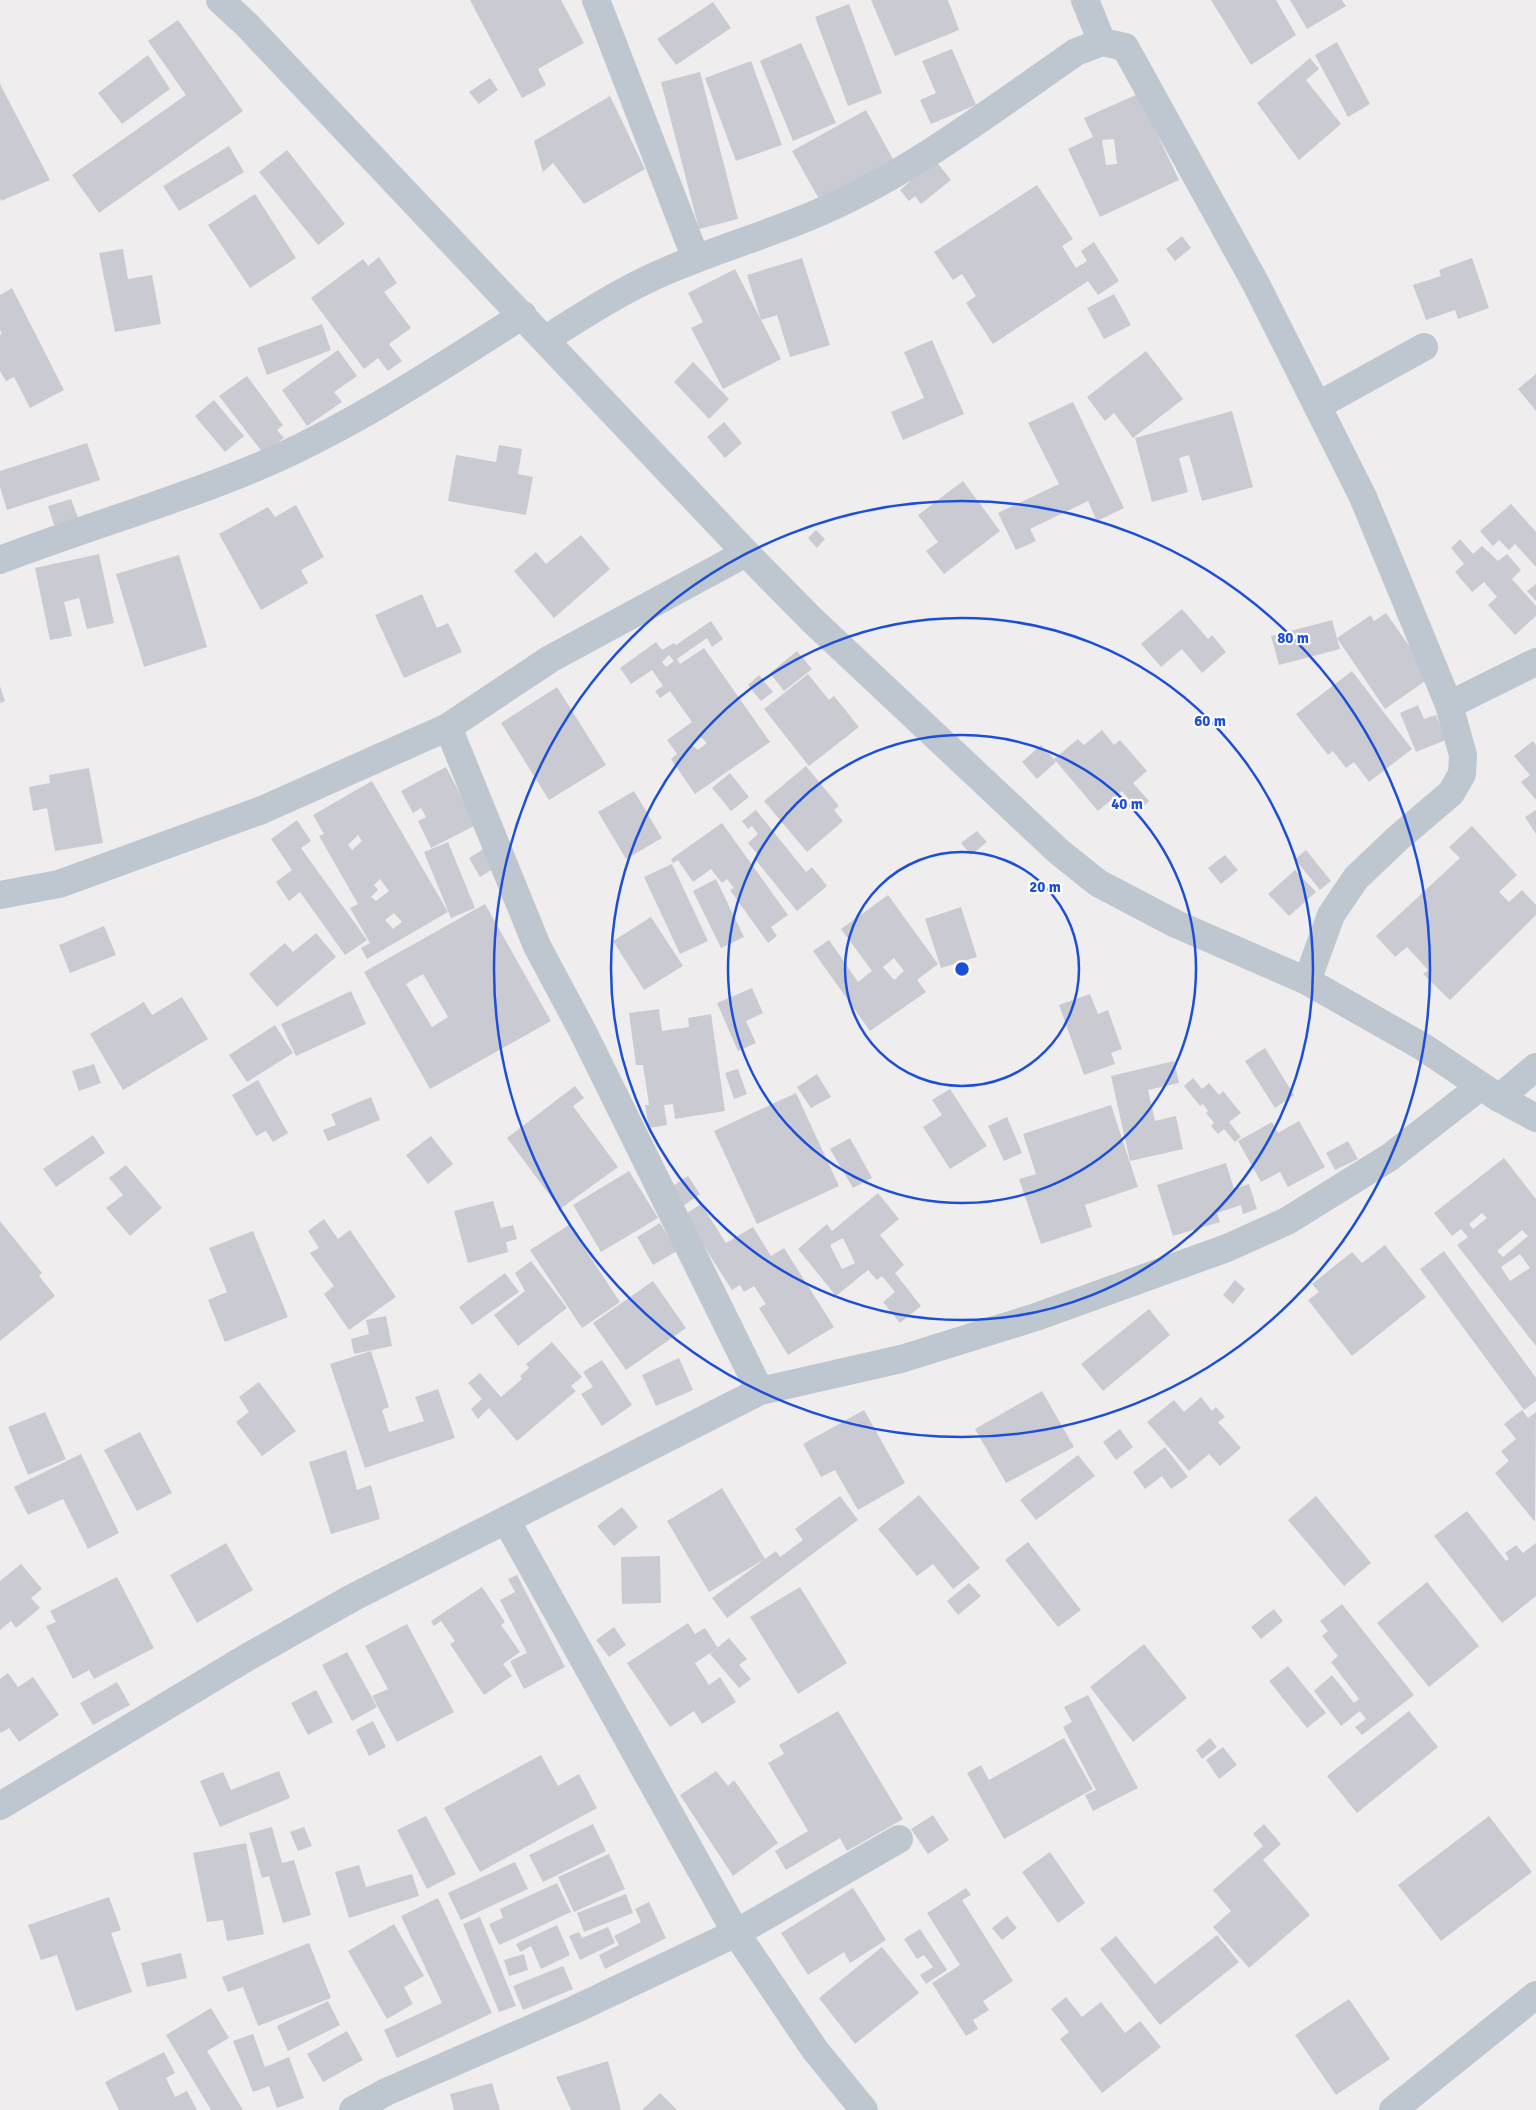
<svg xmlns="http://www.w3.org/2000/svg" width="1536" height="2110" font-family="Signika,sans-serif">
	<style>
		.building { fill: #cacbd2; fill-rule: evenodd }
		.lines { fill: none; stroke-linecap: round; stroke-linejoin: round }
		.minor { stroke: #bec6cf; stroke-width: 28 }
		.tertiary { stroke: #bec6cf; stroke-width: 28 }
		.ring { fill: none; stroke: #1d4ed8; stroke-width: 2.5 }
		.centre { fill: #1d4ed8; stroke: #fff; stroke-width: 2.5 }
		.ring-label { font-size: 15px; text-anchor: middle; font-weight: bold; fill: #1d4ed8; stroke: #fff; stroke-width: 4.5; stroke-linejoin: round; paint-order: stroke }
	</style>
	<rect width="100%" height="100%" fill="#efeded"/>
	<path class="building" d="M470,0H561L584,43L538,69L546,85L522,98Z
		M871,0H948L959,30L895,56Z
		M1211,0H1276L1296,35L1251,65Z
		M1290,0H1342L1346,6L1307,29Z
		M713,2L731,28L676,65L657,39Z
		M849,4L882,93L848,106L815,17Z
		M178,20L243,111L99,213L72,175L186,95L148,41Z
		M1337,42L1370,104L1348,117L1315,55Z
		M801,43L836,123L793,141L760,61Z
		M952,49L976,105L931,124L920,100L936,93L922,61Z
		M148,55L170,89L122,124L98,93Z
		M1310,58L1319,69L1306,80L1341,124L1299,160L1257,103Z
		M751,61L782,145L736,161L705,78Z
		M700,72L738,219L699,229L661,82Z
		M490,78L498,90L479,104L469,92Z
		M0,84L50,180L1,201L0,198Z
		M1138,94L1179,180L1100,217L1068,149L1093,137L1084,118ZM1114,139L1117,164L1106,165L1102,140Z
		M610,96L645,169L584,204L553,163L543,172L534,141Z
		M866,110L893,159L820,201L792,151Z
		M229,146L244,172L179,211L163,186Z
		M287,150L345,224L318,245L259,172Z
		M935,160L951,180L921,204L915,196L909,201L900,190Z
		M1037,185L1073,239L1062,246L1076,268L1087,261L1081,251L1094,242L1119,281L1098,295L1088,281L993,344L966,303L976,296L962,274L953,280L934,252Z
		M255,194L296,258L250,288L208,225Z
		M1182,236L1191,248L1175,261L1166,249Z
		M123,249L128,279L152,275L161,324L115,332L99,253Z
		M379,257L397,283L384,292L411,328L389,344L402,361L388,371L378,358L364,369L311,298L363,259L368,266Z
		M802,258L830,345L790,357L777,315L761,320L747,275Z
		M1472,258L1489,308L1458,319L1455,310L1426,320L1413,285L1441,276L1439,270Z
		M735,269L781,359L723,389L691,328L703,322L688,293Z
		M12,288L64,390L30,408L14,377L6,381L0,371V335L2,334L0,330V295Z
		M1114,294L1131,325L1104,339L1087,308Z
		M322,324L331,350L267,375L257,348Z
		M932,340L964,414L903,440L891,412L924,398L904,352Z
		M338,350L357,376L334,392L342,402L307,426L282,390Z
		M1146,351L1183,399L1133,438L1114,413L1105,421L1087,397Z
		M693,362L729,399L709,419L674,382Z
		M1536,374V411L1518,389Z
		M247,376L283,425L277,430L284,438L263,453L219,396Z
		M214,400L244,436L225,452L195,416Z
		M1073,402L1124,508L1097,521L1088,501L1030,529L1036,541L1016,550L998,513L1059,484L1028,423Z
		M1232,411L1253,487L1202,501L1189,455L1179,458L1188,492L1152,502L1135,438Z
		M724,422L742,443L725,458L707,437Z
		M87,443L100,480L7,510L0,487V471Z
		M499,445L522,449L518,474L533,477L526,515L448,501L456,455L496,462Z
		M963,481L1000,531L944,574L926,551L938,542L918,515Z
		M71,499L79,520L55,528L48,506Z
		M1511,504L1536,532V567L1515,544L1509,550L1499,540L1493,546L1480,531Z
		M296,505L324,557L301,570L308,583L261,610L219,534L268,507L275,517Z
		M816,530L825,539L817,548L808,538Z
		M581,535L610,569L554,618L514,571L536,552L546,564Z
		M1460,539L1473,554L1482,546L1498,561L1507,554L1521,570L1512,579L1536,606V616L1515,635L1488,605L1497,597L1484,582L1472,592L1455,572L1464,564L1451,548Z
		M99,554L114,623L87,629L79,598L64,602L72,636L50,640L35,568Z
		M179,555L207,647L144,667L116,574Z
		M1536,584V601L1527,591Z
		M422,594L437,628L448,623L462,652L404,678L375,615Z
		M1182,609L1208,639L1212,635L1226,652L1202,673L1182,649L1161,667L1141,644Z
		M1386,613L1431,677L1385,709L1337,638L1371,615L1374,621Z
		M1332,620L1340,649L1279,665L1271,636Z
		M711,621L723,639L712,647L707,638L677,659L680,664L704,648L770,742L695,794L671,759L677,754L667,740L692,722L670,691L660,698L655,691L663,686L652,670L631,684L620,668L656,642L662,650L674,643L676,645ZM669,655L674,661L666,667L662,662ZM701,737L707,743L698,750L692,745Z
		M797,651L812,669L784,691L770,673Z
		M1352,671L1412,749L1369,782L1354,762L1346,768L1333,751L1328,755L1296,714Z
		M808,674L829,700L834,696L859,727L809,766L764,709Z
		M759,675L773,692L761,701L748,685Z
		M0,686L5,701L0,703Z
		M557,687L606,765L549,800L501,723Z
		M1418,705L1424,719L1436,715L1446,740L1416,752L1400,713Z
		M1102,730L1114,745L1120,740L1147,771L1133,783L1149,801L1139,811L1122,791L1098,811L1054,759L1078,739L1084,745Z
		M1533,741L1536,745V800L1521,782L1530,775L1514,756Z
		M1041,745L1056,762L1037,779L1022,762Z
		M806,766L839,806L834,810L843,821L807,852L764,801Z
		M446,767L476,825L431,848L418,821L426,817L421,808L413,813L401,791Z
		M89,768L103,843L55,851L47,808L33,811L29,787L50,783L49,775Z
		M730,773L749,797L731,811L712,788Z
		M372,781L448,912L367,959L361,948L370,943L350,908L358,904L319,836L324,834L313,815ZM358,835L362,841L352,850L348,845ZM380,879L389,891L376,901L371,897L378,890L374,885ZM394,913L402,922L393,929L385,920Z
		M634,791L662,838L626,859L598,812Z
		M756,810L806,872L812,867L827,886L797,911L755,859L759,856L748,843L758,834L752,826L748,829L742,821Z
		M1536,810V834L1525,817Z
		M297,820L311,841L301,848L367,940L345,955L300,892L289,901L276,882L292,870L271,839Z
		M722,823L788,915L771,927L777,936L768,943L730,890L734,888L727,879L722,883L711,869L693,882L678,860L673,863L671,859Z
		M1472,826L1517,875L1499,892L1509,902L1522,890L1536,905V915L1450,1000L1423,974L1428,970L1407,947L1395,957L1376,936L1460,858L1449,847Z
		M977,831L987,842L971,855L961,843Z
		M448,842L475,908L451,918L424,852Z
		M490,845L501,864L480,877L469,858Z
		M1306,850L1331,881L1320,890L1295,859Z
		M1225,855L1238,870L1221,884L1208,868Z
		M672,864L708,941L680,954L644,877Z
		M1295,870L1316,892L1289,916L1268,894Z
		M716,879L744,937L721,948L693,891Z
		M888,895L938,964L917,980L926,992L870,1031L813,951L829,940L858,982L872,971L841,929ZM894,958L904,971L894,980L883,967Z
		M485,904L551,1021L430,1089L364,972ZM423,974L448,1017L432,1027L406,984Z
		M961,907L977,957L941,968L925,919Z
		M651,917L683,966L644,990L613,941Z
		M104,926L116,955L70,973L59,945Z
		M316,933L336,957L277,1007L249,974L285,943L293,952Z
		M752,988L763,1013L746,1021L756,1043L738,1051L717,1003Z
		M351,991L366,1024L296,1056L281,1024Z
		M1090,994L1098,1014L1108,1010L1122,1049L1111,1053L1115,1064L1084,1075L1059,1005Z
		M182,997L208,1039L123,1090L90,1034L144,1002L152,1015Z
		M659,1009L662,1031L689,1027L688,1018L711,1014L725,1111L675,1119L673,1104L664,1105L667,1125L649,1128L645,1105H649L643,1065H636L629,1013Z
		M275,1025L293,1053L247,1082L229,1055Z
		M1265,1048L1294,1095L1275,1108L1245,1061Z
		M1174,1061L1179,1083L1148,1090L1155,1121L1176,1116L1183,1149L1130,1161L1111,1076Z
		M94,1064L101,1083L79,1091L72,1071Z
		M738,1069L747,1094L734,1099L725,1073Z
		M817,1074L831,1097L811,1108L797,1087Z
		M1193,1078L1202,1089L1209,1083L1219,1095L1223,1091L1241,1113L1229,1122L1241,1137L1235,1142L1224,1129L1218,1134L1211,1126L1214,1123L1206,1113L1208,1111L1203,1104L1200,1106L1184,1086Z
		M258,1080L288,1133L273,1142L266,1131L256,1136L232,1095Z
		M575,1086L584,1098L573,1106L618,1167L560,1209L507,1138Z
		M950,1089L987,1146L950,1169L923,1127L942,1115L932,1100Z
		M796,1093L839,1186L757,1224L714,1131Z
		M371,1097L380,1120L328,1141L323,1130L336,1125L331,1114Z
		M1111,1105L1138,1187L1085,1205L1092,1227L1041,1244L1019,1179L1036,1174L1023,1134Z
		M1007,1117L1022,1153L1004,1161L988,1126Z
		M1299,1121L1325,1167L1288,1187L1280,1172L1261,1182L1238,1141L1272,1122L1278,1133Z
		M93,1135L105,1153L56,1187L43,1169Z
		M431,1136L453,1164L428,1184L406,1155Z
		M850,1138L872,1178L853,1188L830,1149Z
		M1348,1141L1358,1159L1335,1170L1326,1153Z
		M1504,1158L1536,1199V1346L1457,1245L1468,1237L1461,1229L1452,1236L1434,1213ZM1482,1213L1487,1218L1473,1229L1469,1224ZM1522,1230L1528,1236L1503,1257L1497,1251ZM1520,1254L1530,1268L1510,1281L1501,1267Z
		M1226,1163L1234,1189L1249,1184L1257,1209L1243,1214L1241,1205L1217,1213L1220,1222L1173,1236L1157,1185Z
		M126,1165L162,1208L130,1236L106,1208L123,1195L109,1178Z
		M629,1171L658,1218L601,1252L573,1205Z
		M688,1176L700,1194L683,1206L671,1187Z
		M878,1193L899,1219L880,1235L904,1265L895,1273L921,1306L900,1323L883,1302L895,1292L882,1276L877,1280L868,1270L836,1296L798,1249L827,1224L832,1231ZM843,1238L855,1263L842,1269L830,1245Z
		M493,1201L501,1228L513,1225L517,1239L506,1242L508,1252L468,1263L454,1211Z
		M701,1204L726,1243L753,1227L771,1256L784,1248L834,1327L788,1355L759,1308L766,1304L754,1286L744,1292L740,1285L732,1290L684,1215Z
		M324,1219L338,1239L350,1230L396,1297L349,1330L324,1294L334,1286L310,1253L319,1248L308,1231Z
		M0,1221L42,1273L39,1276L55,1296L0,1341Z
		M660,1223L677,1251L653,1265L637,1237Z
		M569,1225L620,1302L582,1328L530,1250Z
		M253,1231L288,1317L225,1342L208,1300L227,1292L209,1248Z
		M1385,1245L1426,1297L1352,1356L1308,1300L1319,1292L1312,1284L1352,1252L1362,1263Z
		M1444,1251L1536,1378V1401L1524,1410L1420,1269Z
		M531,1261L567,1308L518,1346L494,1315L525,1291L515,1273Z
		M505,1273L519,1292L472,1325L459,1307Z
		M1235,1280L1245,1289L1233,1304L1223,1295Z
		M653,1281L686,1328L626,1370L593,1323Z
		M1149,1309L1170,1335L1103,1391L1081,1364Z
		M386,1316L392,1346L354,1354L351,1339L369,1334L366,1320Z
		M552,1342L582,1377L571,1386L576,1391L517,1441L489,1408L478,1419L471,1409L482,1399L468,1383L480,1373L501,1397L522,1379L520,1376L529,1368L526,1364Z
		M371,1351L389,1407L382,1410L389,1432L424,1421L415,1397L438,1389L455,1438L365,1468L330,1364Z
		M679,1358L693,1390L656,1406L642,1375Z
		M602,1360L632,1405L602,1426L581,1394L593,1387L583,1372Z
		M259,1382L296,1431L262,1456L236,1422L249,1412L239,1397Z
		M1042,1391L1074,1447L1006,1483L975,1429Z
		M1201,1397L1212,1411L1216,1407L1225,1417L1218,1422L1241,1448L1220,1466L1209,1454L1189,1471L1147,1422L1174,1400L1184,1412Z
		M864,1410L905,1483L858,1510L835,1470L821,1477L803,1444Z
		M1522,1410L1528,1418L1536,1412L1535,1522L1495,1473L1509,1461L1501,1451L1516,1439L1504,1424Z
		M45,1412L66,1459L28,1475L8,1427Z
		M1120,1429L1133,1447L1116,1460L1103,1442Z
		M140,1432L172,1493L137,1511L104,1450Z
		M1165,1447L1188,1477L1171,1489L1162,1476L1145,1489L1133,1472Z
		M346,1450L357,1490L371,1485L380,1519L331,1534L309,1462Z
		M81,1454L119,1533L88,1549L63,1499L28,1515L14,1487Z
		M1078,1455L1095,1476L1036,1520L1020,1500Z
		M722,1488L765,1559L709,1592L667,1521Z
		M919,1495L980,1568L953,1589L933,1564L917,1576L878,1529Z
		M840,1496L858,1520L727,1618L712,1598L776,1551L780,1557L803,1540L795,1529Z
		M1316,1496L1371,1563L1344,1586L1288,1520Z
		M622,1507L638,1527L614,1546L597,1526Z
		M1467,1511L1506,1561L1509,1559L1505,1553L1516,1545L1523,1553L1536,1543V1596L1502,1623L1434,1536Z
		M1028,1542L1081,1610L1058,1627L1005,1560Z
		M226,1543L253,1590L197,1623L170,1575Z
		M660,1556L661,1603L622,1604L621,1557Z
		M21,1564L42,1589L31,1598L40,1608L16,1628L11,1621L0,1630V1581Z
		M517,1575L565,1667L524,1689L510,1661L527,1653L500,1600L515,1592L508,1579Z
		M117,1577L154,1648L94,1679L89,1670L73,1679L46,1626L56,1622L50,1611Z
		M1427,1582L1479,1646L1429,1687L1377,1623Z
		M969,1583L981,1596L958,1615L947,1601Z
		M482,1587L505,1622L501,1625L520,1652L503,1664L512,1676L484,1695L450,1644L455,1641L441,1621L434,1626L431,1621Z
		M800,1587L847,1663L798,1694L750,1617Z
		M1342,1604L1414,1695L1362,1735L1355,1727L1366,1719L1360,1711L1341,1726L1314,1691L1332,1675L1354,1703L1359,1699L1331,1662L1338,1656L1322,1636L1328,1631L1320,1621Z
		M1274,1609L1283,1621L1261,1639L1251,1627Z
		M688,1623L695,1634L705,1628L718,1648L695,1663L709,1685L720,1677L736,1702L702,1724L694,1711L670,1727L627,1663Z
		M407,1624L454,1712L397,1742L372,1696L388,1689L365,1646Z
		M614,1627L626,1645L609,1657L596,1640Z
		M729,1638L747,1659L739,1665L751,1679L739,1688L710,1654Z
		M1144,1644L1187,1698L1133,1742L1090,1687Z
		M347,1652L377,1707L352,1721L322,1665Z
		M1288,1666L1326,1713L1307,1728L1269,1681Z
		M8,1673L18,1687L33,1677L59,1715L19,1742L9,1728L1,1733L0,1731V1679Z
		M117,1682L130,1705L93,1725L80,1703Z
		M316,1690L333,1722L308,1735L291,1703Z
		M1088,1695L1138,1788L1093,1811L1085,1795L1096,1790L1063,1727L1072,1722L1064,1707Z
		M838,1711L903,1819L847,1851L840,1838L786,1870L775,1851L808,1831L768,1763L784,1754L779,1745Z
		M1409,1711L1438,1747L1357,1813L1327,1776Z
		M373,1721L386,1747L369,1756L356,1730Z
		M1064,1738L1093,1789L1004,1839L967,1773L981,1765L989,1780Z
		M1210,1738L1217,1747L1202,1759L1196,1750Z
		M1223,1747L1237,1765L1219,1779L1206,1760Z
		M541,1755L558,1786L579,1774L597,1808L480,1872L444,1808Z
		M279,1771L290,1798L220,1827L200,1781L223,1772L231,1790Z
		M716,1771L728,1786L734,1780L778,1843L733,1876L680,1795Z
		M933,1815L949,1840L928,1854L911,1829Z
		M426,1816L456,1874L427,1889L397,1830Z
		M1489,1816L1532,1872L1441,1941L1398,1885Z
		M593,1824L606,1851L543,1882L529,1855Z
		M1264,1824L1281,1844L1263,1860L1310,1915L1249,1968L1213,1927L1231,1911L1213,1890L1263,1846L1253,1834Z
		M272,1827L282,1863L294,1860L311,1915L283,1923L269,1876L262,1878L249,1833Z
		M304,1827L312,1846L298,1851L290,1832Z
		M246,1843L264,1934L227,1941L223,1920L207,1922L193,1853Z
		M1050,1852L1085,1903L1058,1923L1022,1872Z
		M609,1854L625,1889L574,1912L558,1877Z
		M515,1862L528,1889L461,1920L448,1893Z
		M359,1865L366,1887L412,1874L419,1896L349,1918L335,1872Z
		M557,1883L571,1912L499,1945L489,1924L503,1918L500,1909Z
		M853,1888L886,1940L850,1963L844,1952L808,1975L781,1933Z
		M966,1888L971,1895L962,1900L1013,1981L983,2001L989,2010L973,2020L978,2029L966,2036L932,1983L960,1965L927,1913Z
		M626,1894L633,1913L584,1932L577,1913Z
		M109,1897L121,1930L111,1933L132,1992L76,2011L57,1955L41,1960L28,1925Z
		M438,1898L492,2013L397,2058L384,2030L442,2003L401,1916Z
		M649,1902L666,1938L605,1969L599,1955L619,1945L614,1936L641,1922L635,1909Z
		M1007,1916L1017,1928L1002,1940L992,1928Z
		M480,1917L516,2006L499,2012L463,1924Z
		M394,1924L424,1976L404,1987L413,2004L387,2019L348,1951Z
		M557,1925L570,1955L541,1969L531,1946L520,1952L516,1944Z
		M608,1927L615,1943L580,1960L569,1936L579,1932L582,1938Z
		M920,1929L947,1970L926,1984L920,1975L933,1967L924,1955L917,1959L904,1939Z
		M1217,1935L1239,1962L1160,2025L1100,1949L1116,1936L1155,1984Z
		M309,1943L331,1998L258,2026L243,1987L228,1992L222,1977Z
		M882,1947L919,1993L855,2044L819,1998Z
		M181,1953L187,1978L147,1987L141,1963Z
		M524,1954L528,1970L509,1976L504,1960Z
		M563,1966L573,1989L523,2010L513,1986Z
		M1066,1997L1082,2017L1101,2002L1125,2033L1140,2021L1161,2047L1102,2093L1060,2039L1069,2032L1051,2009Z
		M1349,1999L1390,2059L1336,2095L1295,2035Z
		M328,2001L340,2025L288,2051L277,2026Z
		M211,2008L229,2038L207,2051L243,2110H211L166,2035Z
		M347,2031L363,2060L323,2082L307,2054Z
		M253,2034L265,2067L289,2057L304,2098L277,2108L269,2086L253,2092L233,2041Z
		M164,2052L175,2073L166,2078L175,2097L187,2091L197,2110H119L105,2082Z
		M608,2061L621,2110H571L556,2077Z
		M492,2083L500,2110H454L450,2094Z
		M660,2093L677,2110H642Z"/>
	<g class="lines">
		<path class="minor" d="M596,0L696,259
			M1085,0L1102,42
			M546,339C582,316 619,292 657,275C712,250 772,234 827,209C916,169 995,108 1076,52L1102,42L1125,47L1256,284L1363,497L1449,705L1463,755L1462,774L1451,793L1397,839L1356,878L1331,915L1307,981
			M1317,406L1424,347
			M0,560C83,528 168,504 250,470C347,430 435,371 523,315
			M1449,705L1536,662
			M448,727L537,946L583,1032L760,1391
			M0,895L59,884L262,810L448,727L550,659L746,553
			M1499,1098L1536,1067
			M506,1520L736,1933L815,2050L864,2110
			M0,1806L246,1658L352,1598L760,1391L901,1359L1036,1317L1227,1248L1287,1221L1390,1157L1481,1086
			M353,2110L386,2092L576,2009L736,1933L899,1839
			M1393,2110L1536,1995"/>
		<path class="tertiary" d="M220,0L246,24L746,553L812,620L1058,851L1098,883L1176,924L1307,981L1423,1047L1499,1098L1536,1118"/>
	</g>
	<g class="ring">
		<circle cx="962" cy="969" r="117"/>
		<circle cx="962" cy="969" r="234"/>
		<circle cx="962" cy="969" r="351"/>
		<circle cx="962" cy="969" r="468"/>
	</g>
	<circle cx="962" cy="969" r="8" class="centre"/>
	<g class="ring-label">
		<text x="1293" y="643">80 m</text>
		<text x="1210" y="726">60 m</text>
		<text x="1127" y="809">40 m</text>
		<text x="1045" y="892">20 m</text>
	</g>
</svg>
